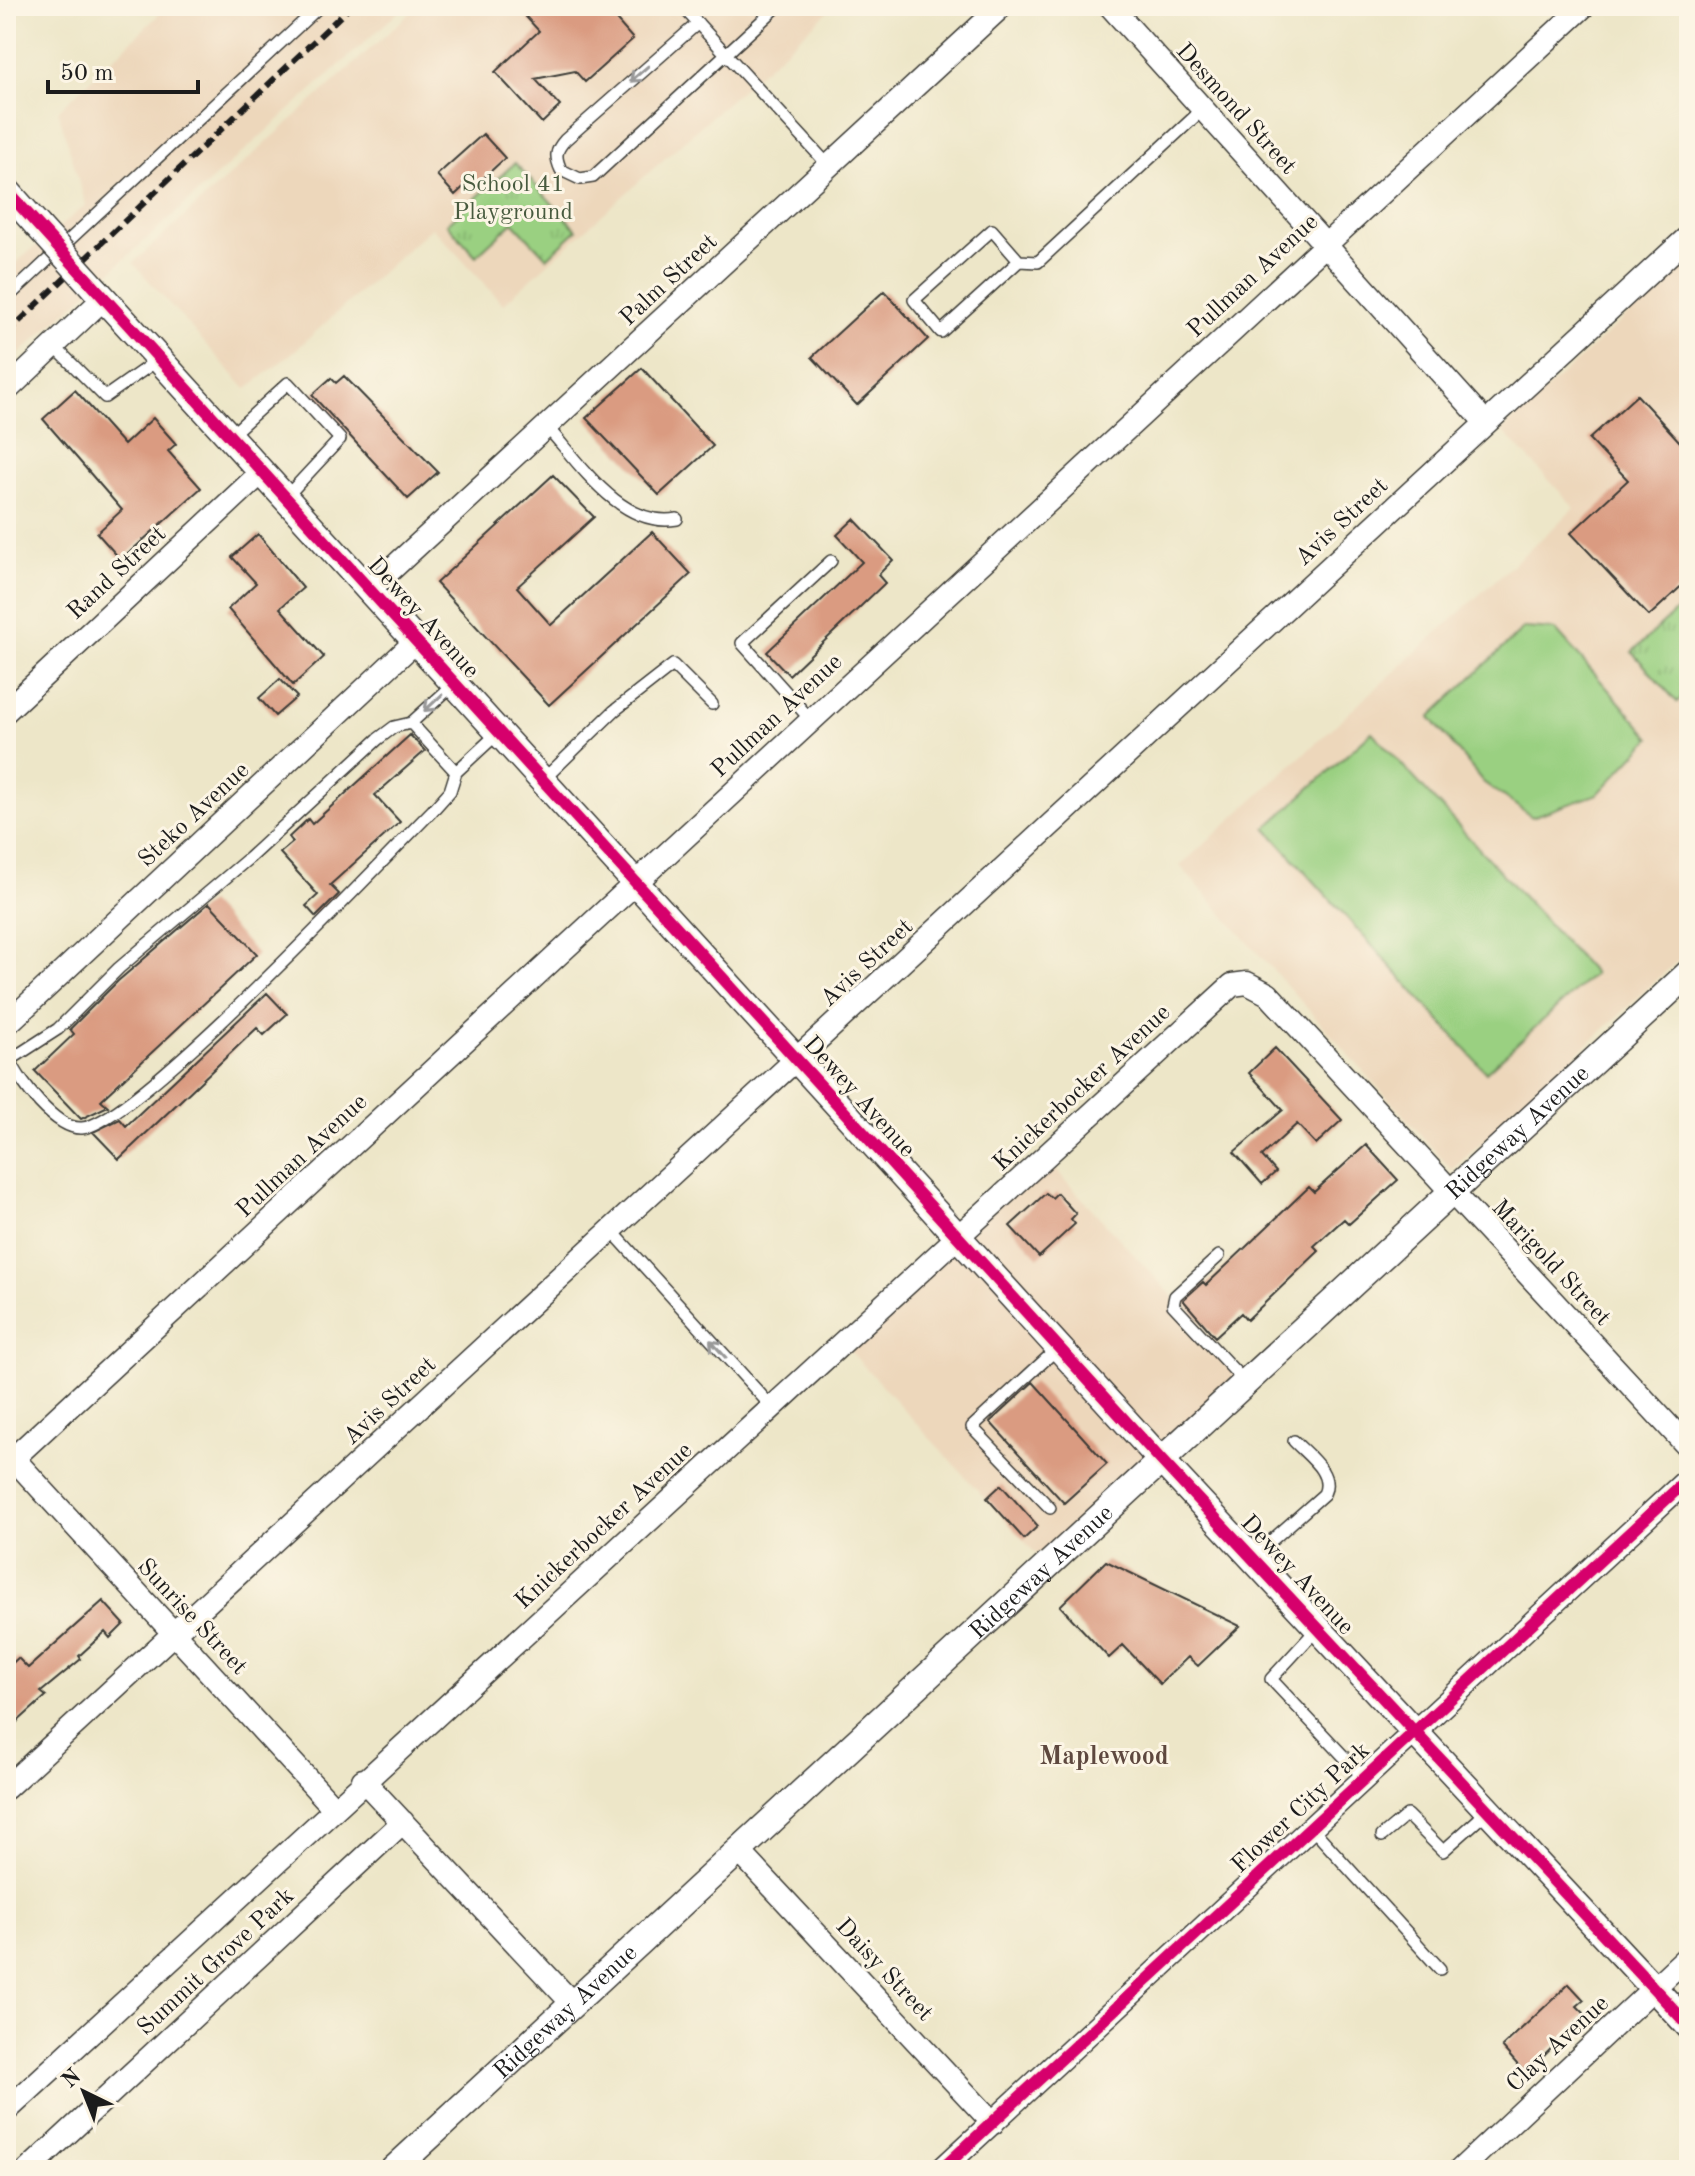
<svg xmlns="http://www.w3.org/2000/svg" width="1695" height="2176" font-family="'Old Standard TT',serif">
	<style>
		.built { fill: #edd7bb }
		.grass { fill: #9ad081; stroke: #5b764e; stroke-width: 2 }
		.park { fill: url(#park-tufts); stroke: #5b764e; stroke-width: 2 }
		.building { fill: #da9b81 }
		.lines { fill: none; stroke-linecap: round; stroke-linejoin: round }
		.service-casing { stroke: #3b3a36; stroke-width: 14 }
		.minor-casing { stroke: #3b3a36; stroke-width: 25 }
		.tertiary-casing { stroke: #3b3a36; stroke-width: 29 }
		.service { stroke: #fff; stroke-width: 11 }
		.minor { stroke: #fff; stroke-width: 22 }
		.tertiary { stroke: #fff; stroke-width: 26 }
		.rail { stroke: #1c1c1c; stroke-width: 6; stroke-dasharray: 12 6; stroke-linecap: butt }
		.tertiary-bridge-casing { stroke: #3b3a36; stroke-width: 29; stroke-linecap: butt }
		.tertiary-bridge { stroke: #fff; stroke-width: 26 }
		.cycleway-casing { stroke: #fcf5e5; stroke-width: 17 }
		.cycleway { stroke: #d6006c; stroke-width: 12 }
		.oneway { stroke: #999 }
		.labels { text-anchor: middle; stroke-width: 6; stroke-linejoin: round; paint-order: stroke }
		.street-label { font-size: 24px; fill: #1c1c1c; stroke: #fcf5e5 }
		.park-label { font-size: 24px; fill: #485b3f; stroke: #fcf5e5 }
		.neighbourhood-label { font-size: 26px; font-weight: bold; fill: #5e483f; stroke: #fcf5e5 }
	</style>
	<defs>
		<pattern id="park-tufts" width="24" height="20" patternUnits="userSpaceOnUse" patternTransform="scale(2)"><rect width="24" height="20" fill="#9ad081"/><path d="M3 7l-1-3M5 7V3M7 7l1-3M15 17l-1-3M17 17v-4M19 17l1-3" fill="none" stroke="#84b26f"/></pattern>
	</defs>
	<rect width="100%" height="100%" fill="#fcf5e5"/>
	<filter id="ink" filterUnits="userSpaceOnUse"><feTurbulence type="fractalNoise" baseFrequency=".0125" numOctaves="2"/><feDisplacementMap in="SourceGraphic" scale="16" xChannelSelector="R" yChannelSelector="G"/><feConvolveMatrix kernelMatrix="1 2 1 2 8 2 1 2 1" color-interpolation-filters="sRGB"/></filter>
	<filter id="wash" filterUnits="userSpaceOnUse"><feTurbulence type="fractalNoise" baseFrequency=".006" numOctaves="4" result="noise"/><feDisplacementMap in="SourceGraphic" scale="32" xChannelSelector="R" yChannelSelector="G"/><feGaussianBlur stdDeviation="1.8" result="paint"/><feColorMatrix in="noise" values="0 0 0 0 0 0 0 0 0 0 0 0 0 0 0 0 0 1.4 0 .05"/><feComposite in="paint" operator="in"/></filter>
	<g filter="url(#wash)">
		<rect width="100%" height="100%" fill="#ede6c8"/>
		<path class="built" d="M168,6H405L6,366V262L12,266L86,205L58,111Z
			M418,6H834L503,304L432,227L290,355L246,389L133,263Z
			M1689,259V950L1452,1170L1180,866L1575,508L1502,430Z
			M1043,1156L1249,1379L1047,1566L842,1342Z"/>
		<path class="grass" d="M1524,628L1556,630L1651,738L1598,794L1532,817L1483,782L1430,717Z
			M1372,732L1594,974L1486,1072L1266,828Z"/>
		<path class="park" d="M515,163L577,230L547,258L513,222L476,256L447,224Z
			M1689,599V691L1677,702L1632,652Z"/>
		<g id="blocks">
			<path class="building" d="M516,6H604L633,39L585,82L575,71L535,79L560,106L542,123L495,72L539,31Z
				M483,134L505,158L477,184L472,179L455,195L437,175Z
				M884,291L928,339L857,405L812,357Z
				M642,368L713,446L659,495L586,418Z
				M344,376L438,472L408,499L312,395L331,378L336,383Z
				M75,390L124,445L153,418L176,444L168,451L201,488L121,560L97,533L122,510L43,419Z
				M1637,395L1680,442L1689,434V579L1649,616L1571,533L1628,480L1589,439Z
				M553,475L594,517L517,587L551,625L652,532L691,574L549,705L436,583Z
				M854,519L893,560L878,575L885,583L789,675L767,652L862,562L837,535Z
				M258,534L303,588L280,608L324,657L293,685L228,609L256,583L232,557Z
				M280,679L297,697L275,716L259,698Z
				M410,735L425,751L375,795L400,822L330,885L339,894L316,917L306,906L318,895L280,853L293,842L289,837L308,819L312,824Z
				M209,903L257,954L101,1100L108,1106L81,1119L35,1071L74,1034L70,1029L118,981Z
				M267,993L287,1014L264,1035L257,1028L119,1159L93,1132L120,1119L126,1126Z
				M1275,1048L1342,1120L1316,1144L1297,1124L1262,1156L1276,1172L1262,1184L1234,1152L1283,1110L1249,1073Z
				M1366,1145L1398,1180L1349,1224L1344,1219L1314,1246L1319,1251L1247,1320L1241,1313L1215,1337L1183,1300L1203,1282L1206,1285L1309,1187L1314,1192Z
				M1046,1193L1052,1198L1057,1193L1076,1214L1071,1219L1075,1224L1039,1257L1010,1226Z
				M1033,1382L1107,1464L1064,1503L990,1422Z
				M1001,1485L1038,1526L1024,1539L987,1498Z
				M1106,1561L1240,1626L1198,1666L1188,1657L1160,1684L1123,1645L1109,1658L1060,1606Z
				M103,1601L124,1624L110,1638L105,1632L79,1656L81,1659L41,1692L46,1696L6,1732V1669L18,1658L28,1668Z
				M1569,1984L1584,2000L1577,2006L1585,2014L1537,2063L1535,2061L1523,2071L1502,2047Z"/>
		</g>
	</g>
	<g filter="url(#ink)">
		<use href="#blocks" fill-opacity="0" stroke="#3b3a36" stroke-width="2"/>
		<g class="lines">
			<g class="service-casing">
				<path id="service" d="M682,6L829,166
					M698,23L565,140C555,151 555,157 561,170L580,179L593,177L778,6
					M1019,261L992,230L914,300L941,332L1019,261L1038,262L1203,109
					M6,299L320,6
					M54,346L105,397L159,359
					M547,427C580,464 622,529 677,519
					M230,436L288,383L340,439L286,497
					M810,719L742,643L831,561
					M411,723L456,772
					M543,780L614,711L673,665L712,704
					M6,1056L10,1060L58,1029L119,968L249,858L378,739L394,727L411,723L454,684
					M10,1060C19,1081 56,1130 82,1128C136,1123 379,864 432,811L450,791L456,772L498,733
					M612,1231L771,1406
					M1219,1256L1175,1296L1173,1305L1245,1382
					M1050,1508L972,1427L1058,1348
					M1253,1557L1324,1494C1334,1473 1308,1456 1294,1441
					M1318,1628L1271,1679L1364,1778
					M1311,1827L1440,1969
					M1382,1836L1407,1815L1443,1851L1488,1811"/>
			</g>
			<g class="minor-casing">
				<path id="minor" d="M1110,6L1486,423
					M6,391L104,298
					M369,590L1002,6
					M6,711L262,472
					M6,1025L416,641
					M13,1458L334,1808
					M6,1465L1584,6
					M363,1780L573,2004
					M6,1788L1689,236
					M739,1851L993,2123
					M6,2111L1232,985L1247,983L1268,994L1689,1448
					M28,2170L403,1822
					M941,2170L1689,1478
					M1460,2170L1689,1955"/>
			</g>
			<g class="tertiary-casing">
				<g id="tertiary">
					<path d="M6,190L38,226"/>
					<path d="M96,290L1161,1460L1689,2026"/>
					<path id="s1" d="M393,2170L1689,973"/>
				</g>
			</g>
			<use href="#service" class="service"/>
			<use href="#minor" class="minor"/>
			<use href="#tertiary" class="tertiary"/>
			<path class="rail" d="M6,334L351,6"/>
			<g class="tertiary-bridge-casing">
				<path id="tertiary-bridge" d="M38,226L96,290"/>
			</g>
			<use href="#tertiary-bridge" class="tertiary-bridge"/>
			<g class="cycleway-casing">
				<path id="cycleway" d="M6,190L1161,1460L1689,2026
					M941,2170L1689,1478"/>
			</g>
			<use href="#cycleway" class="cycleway"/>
		</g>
		<defs><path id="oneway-shaft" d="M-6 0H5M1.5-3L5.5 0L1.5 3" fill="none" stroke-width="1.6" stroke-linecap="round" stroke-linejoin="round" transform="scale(2)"/></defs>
		<g class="oneway">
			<use href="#oneway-shaft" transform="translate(639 74) rotate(139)"/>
			<use href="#oneway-shaft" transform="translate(433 703) rotate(137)"/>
			<use href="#oneway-shaft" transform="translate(718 1349) rotate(-132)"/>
		</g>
	</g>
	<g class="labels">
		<g class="street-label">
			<text transform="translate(1237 108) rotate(48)" y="8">Desmond Street</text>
			<text transform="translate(1252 275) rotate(-43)" y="8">Pullman Avenue</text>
			<text transform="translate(668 279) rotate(-43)" y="8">Palm Street</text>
			<text transform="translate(1341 521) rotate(-43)" y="8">Avis Street</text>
			<text transform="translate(116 572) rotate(-43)" y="8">Rand Street</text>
			<text transform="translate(424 617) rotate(48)" y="8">Dewey Avenue</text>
			<text transform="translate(776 715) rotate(-43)" y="8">Pullman Avenue</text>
			<text transform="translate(193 814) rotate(-43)" y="8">Steko Avenue</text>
			<text transform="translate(866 962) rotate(-43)" y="8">Avis Street</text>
			<text transform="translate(1081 1087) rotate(-43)" y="8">Knickerbocker Avenue</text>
			<text transform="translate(860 1096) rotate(48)" y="8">Dewey Avenue</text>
			<text dy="8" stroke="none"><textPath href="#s1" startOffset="1530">Ridgeway Avenue</textPath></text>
			<text transform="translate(301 1155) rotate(-43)" y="8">Pullman Avenue</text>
			<text transform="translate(1552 1262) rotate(47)" y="8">Marigold Street</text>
			<text transform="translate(389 1400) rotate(-43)" y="8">Avis Street</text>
			<text transform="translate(603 1525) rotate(-43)" y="8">Knickerbocker Avenue</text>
			<text dy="8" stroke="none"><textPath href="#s1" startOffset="882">Ridgeway Avenue</textPath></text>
			<text transform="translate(1298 1574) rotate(47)" y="8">Dewey Avenue</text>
			<text transform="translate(193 1616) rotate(47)" y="8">Sunrise Street</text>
			<text transform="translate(1300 1807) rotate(-43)" y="8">Flower City Park</text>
			<text transform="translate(215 1961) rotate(-43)" y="8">Summit Grove Park</text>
			<text transform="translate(885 1969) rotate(47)" y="8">Daisy Street</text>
			<text dy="8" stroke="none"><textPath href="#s1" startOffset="234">Ridgeway Avenue</textPath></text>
			<text transform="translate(1557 2043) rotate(-43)" y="8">Clay Avenue</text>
		</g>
		<g class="park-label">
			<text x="513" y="191">School 41<tspan x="513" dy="28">Playground</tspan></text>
		</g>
		<g class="neighbourhood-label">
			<text x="1104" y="1764">Maplewood</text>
		</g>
	</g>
	<rect width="1695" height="2176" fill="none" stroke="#fcf5e5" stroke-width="32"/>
	<g transform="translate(84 2092) rotate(317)" stroke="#fcf5e5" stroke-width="6" paint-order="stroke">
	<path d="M0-6L14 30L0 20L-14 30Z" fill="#1c1c1c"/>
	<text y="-12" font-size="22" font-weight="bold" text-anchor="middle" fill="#1c1c1c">N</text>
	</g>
	<path d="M48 80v12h150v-12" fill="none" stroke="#1c1c1c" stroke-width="4"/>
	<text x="60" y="80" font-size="24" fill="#1c1c1c" stroke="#fcf5e5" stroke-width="6" paint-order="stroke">50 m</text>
</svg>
